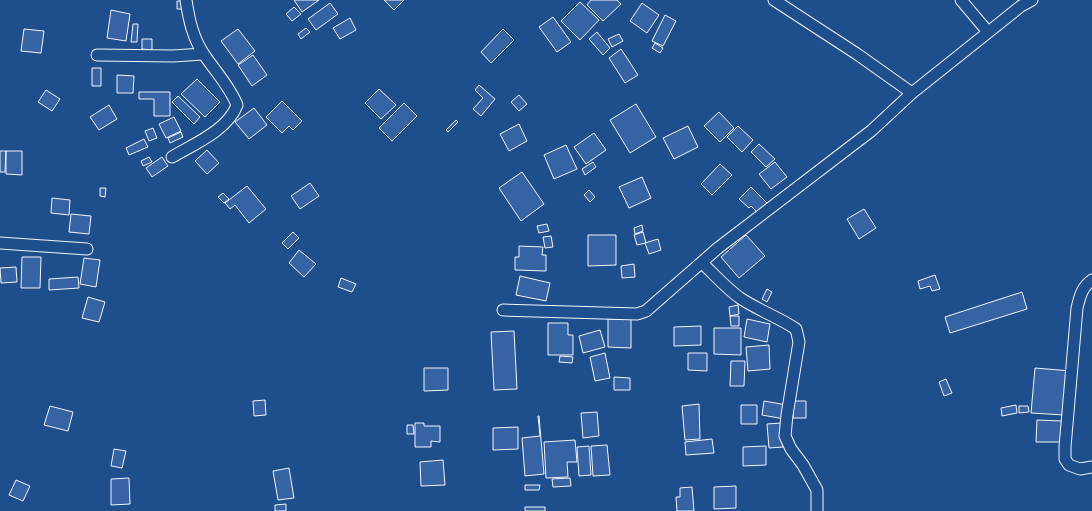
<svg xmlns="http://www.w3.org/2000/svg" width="1092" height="511" font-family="'DM Sans',sans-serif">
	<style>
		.building { fill: #3563a3; stroke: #f2f6ff }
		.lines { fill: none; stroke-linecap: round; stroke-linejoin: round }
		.minor-casing { stroke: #f2f6ff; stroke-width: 13 }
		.minor { stroke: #1f4e8c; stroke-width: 11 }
	</style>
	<rect width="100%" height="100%" fill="#1f4e8c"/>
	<path class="building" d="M294,0H319L302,12Z
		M384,0H404L394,10Z
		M591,0H617L621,4L603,21L587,5Z
		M177,1H183L182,9H177Z
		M580,2L599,20L580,40L561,21Z
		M330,3L338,14L316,30L308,19Z
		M642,3L659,15L647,33L630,21Z
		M294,7L301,14L292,21L286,14Z
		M111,10L130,14L126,41L107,38Z
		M665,15L676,21L663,46L652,41Z
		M553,17L571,42L557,52L539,27Z
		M350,18L356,30L340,39L333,28Z
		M133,24H138L137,42H131Z
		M306,28L310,32L301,39L298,34Z
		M24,29L44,31L41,53L21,51Z
		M238,29L255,51L238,64L221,41Z
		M503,29L514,40L491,63L481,52Z
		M597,32L610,48L603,55L589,39Z
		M619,34L623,41L612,47L608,39Z
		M142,39H152V50L142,49Z
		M655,43L663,48L660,53L652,48Z
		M621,49L638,75L625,83L609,58Z
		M253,55L267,75L252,86L238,65Z
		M92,68H101V86H92Z
		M117,75L134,76L133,93H117Z
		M197,79L220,102L205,117L181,94Z
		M479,85L495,99L481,116L473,109L483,98L475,90Z
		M379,89L396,105L381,119L365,103Z
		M46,90L60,99L52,111L38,102Z
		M139,92H170V116H154V99H139Z
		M519,95L527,104L519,111L511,102Z
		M178,96L200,117L194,124L172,102Z
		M282,101L302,121L293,130L289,126L282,133L266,117Z
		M404,103L417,116L392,141L379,128Z
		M636,104L656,137L630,153L610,120Z
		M109,105L117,119L99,130L90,117Z
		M254,108L267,125L249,139L235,122Z
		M719,112L734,128L720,142L704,126Z
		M174,117L181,131L166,138L159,124Z
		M456,120L458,122L448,132L446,130Z
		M519,124L527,141L509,151L500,134Z
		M688,126L698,147L674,159L663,138Z
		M738,126L753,140L742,152L727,137Z
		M153,128L157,138L149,141L145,131Z
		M181,132L183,137L170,143L168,138Z
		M594,133L606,150L586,164L574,147Z
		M144,139L148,147L129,155L126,148Z
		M759,144L775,159L766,167L751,152Z
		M566,145L577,169L554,179L544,155Z
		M207,150L219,163L207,174L195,161Z
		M0,151H6L5,172H0Z
		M6,151H22V175L6,174Z
		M149,157L152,162L143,166L141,161Z
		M162,157L168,166L152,177L146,168Z
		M593,162L596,167L585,175L582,169Z
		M775,162L787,177L771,189L759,174Z
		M720,164L732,175L712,195L701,184Z
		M522,172L544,204L521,221L499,188Z
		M642,177L651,198L629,208L619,187Z
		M310,183L319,196L300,209L291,196Z
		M247,186L266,209L249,223L235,205L230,209L225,203Z
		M751,187L768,204L759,214L751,206L749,208L739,199Z
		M100,188H106L105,197L100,196Z
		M589,190L595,197L590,202L584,195Z
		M223,193L229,199L224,203L218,197Z
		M52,198L70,200L69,215L51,213Z
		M864,209L876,228L859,239L847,219Z
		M71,214L91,216L89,234L69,232Z
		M547,224L549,231L539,233L537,226Z
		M642,225L643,231L635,234L634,228Z
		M293,232L299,238L288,249L282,243Z
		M643,232L646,243L637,245L634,235Z
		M588,235H616V265L588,266Z
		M746,235L765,256L739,278L721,257Z
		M551,236L553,247L545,248L543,237Z
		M658,239L661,250L649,254L645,243Z
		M519,246L543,247L542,255H546V271L515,270V257H519Z
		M299,250L316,264L304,277L289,263Z
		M22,257H41L40,288H21Z
		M84,258L100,260L96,287L80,284Z
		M634,264L635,277L622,278L621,266Z
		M16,267L17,282L1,283L0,268Z
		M935,275L940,289L932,291L930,286L920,289L918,281Z
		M520,276L550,283L546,301L516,295Z
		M78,277L79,288L49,290V279Z
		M341,278L356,284L352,292L338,287Z
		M767,289L772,292L767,302L762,299Z
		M1022,292L1027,309L950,333L945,317Z
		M88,297L105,302L99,322L82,318Z
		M738,305L739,314L730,316L729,307Z
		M730,316H739V326H731Z
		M608,319H631V348L608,347Z
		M747,319L770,324L767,342L744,337Z
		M548,323H568V335H573V355H548Z
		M701,326V345L674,346V327Z
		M714,328H741V355L714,354Z
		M600,330L605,347L583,353L579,336Z
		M514,331L517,389L494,390L491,332Z
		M769,345L770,369L748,371L746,347Z
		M605,353L610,378L595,381L590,357Z
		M688,353H707V371L688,370Z
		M560,356L573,357L572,363L559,362Z
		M731,361H745L744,386H730Z
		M424,368H448V390L424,391Z
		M1035,368L1071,371L1064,415L1031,413Z
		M614,377L630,378V390H614Z
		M946,379L952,393L944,396L939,382Z
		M265,400L266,415L254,416L253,401Z
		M764,401L787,405L784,419L762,415Z
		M793,401H806V418H793Z
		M699,404L700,439L685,440L682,406Z
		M741,405H757V424H741Z
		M1016,405L1017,413L1002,416L1001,408Z
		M50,406L73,412L68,431L44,425Z
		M1019,406H1028L1029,412L1019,413Z
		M597,412L599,436L583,438L581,413Z
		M538,416H539L544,474L525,476L522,438L540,436Z
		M1037,420L1062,421V442H1036Z
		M415,423H424V426H440V442L431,441V447H415Z
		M781,423L783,447L769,448L767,424Z
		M407,425H413L414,434H407Z
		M518,427V449L493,450V428Z
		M712,439L714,453L686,455L685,442Z
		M575,440L577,462H567L568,477L546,478L544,442Z
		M607,445L610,475L593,476L591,446Z
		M589,446L591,475L579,476L577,447Z
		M766,446V465L743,466V447Z
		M114,449L126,451L122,468L111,466Z
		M443,460L445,485L421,486L420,462Z
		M289,468L294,498L278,500L273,471Z
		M129,478L130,504L111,505V479Z
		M570,478L571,486L553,487L552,479Z
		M16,480L30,486L23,501L9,495Z
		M525,485H540L539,490H525Z
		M736,486V508L714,509V487Z
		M692,487L694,511H677L676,497H680V488Z
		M286,504V511H275V505Z
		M525,507H545V511H525Z"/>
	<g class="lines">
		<g class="minor-casing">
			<path id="minor" d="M774,0L857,54L912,93
				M961,0L988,32
				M97,55L173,56L203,54
				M172,157C194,144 228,130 237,105C230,87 216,72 205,56C193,39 189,20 186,0
				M0,243L87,249
				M702,263C714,274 726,288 740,298C758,310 778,317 796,329L799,342L787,415L785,436L791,449L803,465L817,490V511
				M1092,280C1082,287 1080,296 1077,308L1065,447V459L1069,465L1080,469L1092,467
				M503,310L637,314L646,311L718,248L871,131L912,93L1021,6L1032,0"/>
		</g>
		<use href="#minor" class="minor"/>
	</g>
</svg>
